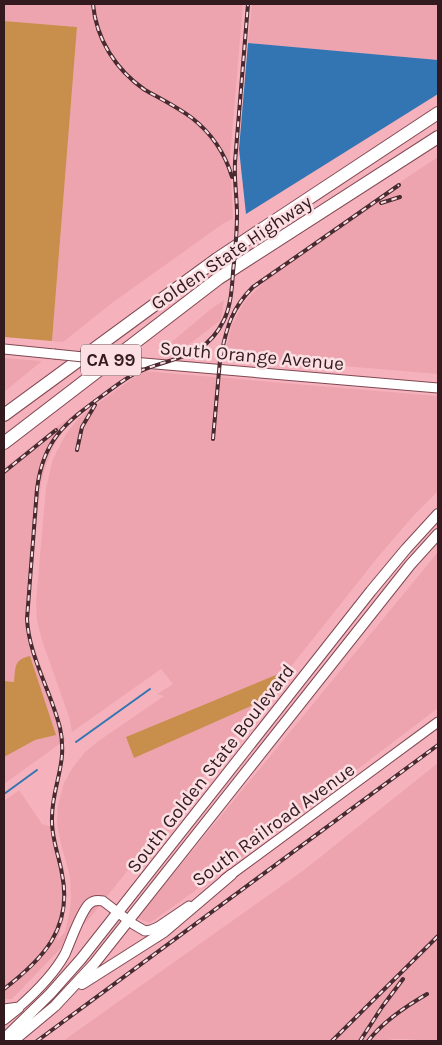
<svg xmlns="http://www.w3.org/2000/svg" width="442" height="1045" font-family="Karla,sans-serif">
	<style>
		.built { fill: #eea4af }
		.green { fill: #c78f4b }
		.water { fill: #3275b2 }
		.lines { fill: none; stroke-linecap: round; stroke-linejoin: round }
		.stream { stroke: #3275b2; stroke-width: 2 }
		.minor-casing { stroke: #814852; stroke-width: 11 }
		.major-casing { stroke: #814852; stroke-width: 12 }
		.highway-casing { stroke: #814852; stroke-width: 14 }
		.minor { stroke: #fff; stroke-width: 9 }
		.major { stroke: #fff; stroke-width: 10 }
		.highway { stroke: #fff; stroke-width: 12 }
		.rail-casing { stroke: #482b30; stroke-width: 4 }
		.rail { stroke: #fbdfe3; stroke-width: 2; stroke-dasharray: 5.5; stroke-linecap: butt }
		.minor-bridge-casing { stroke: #814852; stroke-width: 11; stroke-linecap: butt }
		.minor-bridge { stroke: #fff; stroke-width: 9 }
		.labels { text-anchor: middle; stroke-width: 5; stroke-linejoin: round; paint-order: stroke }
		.shield { fill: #fbdfe3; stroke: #6e5559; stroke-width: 1 }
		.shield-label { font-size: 18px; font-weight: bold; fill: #321a1e }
		.street-label { font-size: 19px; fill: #321a1e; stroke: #fbdfe3 }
	</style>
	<rect width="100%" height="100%" fill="#f5b2bc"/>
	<path class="built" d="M4,4H243L230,157L233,219L224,223L112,303L63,342L52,341L77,27L4,21Z
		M252,4H438V60L248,43Z
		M438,157V374L224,356L232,324L245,301L255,291L268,279L397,184Z
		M224,300L221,320L179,352L162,350L211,309Z
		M4,358L42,361L4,392Z
		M143,371L438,396V491L414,515L378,557L262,703L88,920L12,999H4V801L19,790L42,824L53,827L56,844L64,869L66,892L64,918L57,941L65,932L70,910L71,897L70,876L61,844L57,825L58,805L64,783L73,767L86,751L100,740L164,696L157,694L173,684L161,669L72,732L69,717L42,640L37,621L36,601L46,488L53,459L66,434L79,418L93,407Z
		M88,404L70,421L62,431L52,449L44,471L41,483L29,602L28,621L33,643L47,685L60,721L65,740L4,784V468L51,431Z
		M438,552V708L238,860L150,923L137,918Z
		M438,763V1041L404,1039H392L388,1041H63L304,870Z"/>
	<path class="green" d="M4,21L77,27L52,341L4,337Z
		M30,656L56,735L35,740L4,757V681L14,682C16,667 13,660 30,656Z
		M288,670L259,700L251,706L134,758L126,737Z"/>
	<path class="water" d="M248,43L438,60V94L246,214L239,149Z"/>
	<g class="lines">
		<path class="stream" d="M76,742L150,689
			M4,794L37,770"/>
		<g class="minor-casing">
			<path id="minor" d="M4,349L54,354
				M132,362L438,388
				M225,879L438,722
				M4,1009L19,1007C36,992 54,974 65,954C71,941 80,913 89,904C93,900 98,900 103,901L133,924L145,931L151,930L158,927L189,906
				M4,1020L19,1008"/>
		</g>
		<g class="major-casing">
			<path id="major" d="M82,984L164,932L231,875
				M4,1039L50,994L81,959L371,591L406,549L438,514
				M13,1041L55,1006L94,964L410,565L438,534"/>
		</g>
		<g class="highway-casing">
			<path id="highway" d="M4,415L217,259L438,113
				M4,443L219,278L438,137"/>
		</g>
		<use href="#minor" class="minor"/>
		<use href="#major" class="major"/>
		<use href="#highway" class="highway"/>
		<g class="rail-casing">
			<path id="rail" d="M93,4C96,39 116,70 145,90C161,99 177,107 192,118C211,133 225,153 232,177
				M381,203L400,197
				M221,355C227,326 232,308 253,287L399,185
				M213,439L221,349
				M77,450L82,427L95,405
				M4,472L56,430
				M4,989C43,959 73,928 62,874C59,855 51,838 52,818C52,785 68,764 60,728C51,691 29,657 27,619L37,489C43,440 65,423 102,396C113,388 124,379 136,373C171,356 204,361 224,320C231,305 232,288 233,272C235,253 237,234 237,215C237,197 234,180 235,162L248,4
				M37,1041L438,745
				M332,1041L438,936
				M360,1041L382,1007L403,979
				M368,1041C384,1021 405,1007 427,994"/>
		</g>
		<use href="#rail" class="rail"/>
		<g class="minor-bridge-casing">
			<path id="minor-bridge" d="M54,354L132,362"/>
		</g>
		<use href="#minor-bridge" class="minor-bridge"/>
	</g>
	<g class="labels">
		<rect class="shield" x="81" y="344.5" width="60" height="31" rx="4"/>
		<g class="shield-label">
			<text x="111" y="366">CA 99</text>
		</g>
		<g class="street-label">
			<text transform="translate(231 252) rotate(-34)" y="7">Golden State Highway</text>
			<text transform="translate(252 355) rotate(5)" y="7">South Orange Avenue</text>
			<text transform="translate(210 768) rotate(-52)" y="7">South Golden State Boulevard</text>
			<text transform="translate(273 824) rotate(-36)" y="7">South Railroad Avenue</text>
		</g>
	</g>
	<rect width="442" height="1045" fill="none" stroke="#321a1e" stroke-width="10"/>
</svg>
